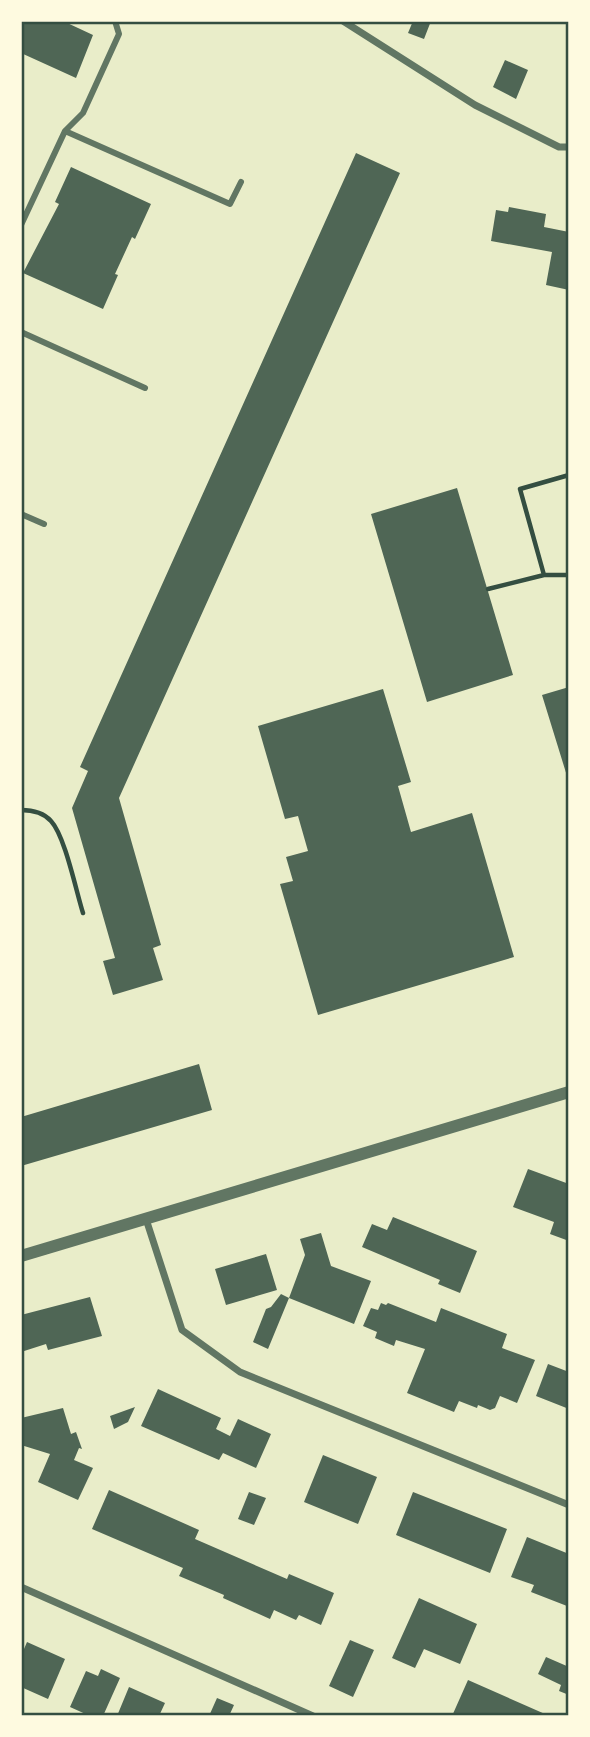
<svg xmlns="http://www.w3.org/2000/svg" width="590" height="1737" font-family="Inter,sans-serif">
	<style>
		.building { fill: #4f6655 }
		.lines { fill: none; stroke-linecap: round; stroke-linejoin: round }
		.path { stroke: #344e41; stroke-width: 4.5 }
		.pedestrian { stroke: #617663; stroke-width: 6 }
		.minor { stroke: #617663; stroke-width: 7 }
		.tertiary { stroke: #617663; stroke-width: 12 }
		.neatline { fill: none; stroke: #344e41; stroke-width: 2.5 }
	</style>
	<rect width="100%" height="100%" fill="#e9edc9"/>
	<path class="building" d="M21,21H63L93,35L76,78L21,53Z
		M413,21H431L424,39L408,33Z
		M505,60L528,70L516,99L493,87Z
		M356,153L400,173L119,798L161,945L153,948L163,980L113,995L103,961L115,958L72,808L88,771L80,767Z
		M71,167L151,204L135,239L132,237L115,274L118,275L103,309L23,273L59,204L55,202Z
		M509,207L546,214L544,227L569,232V290L546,285L552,252L491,241L496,210L508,212Z
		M457,488L513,675L427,702L371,514Z
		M569,687V775L567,776L542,695Z
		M383,689L411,782L398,786L411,832L472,813L514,957L318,1015L280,884L293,881L286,857L308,851L298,816L285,819L258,726Z
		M199,1064L212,1110L21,1166V1117Z
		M528,1169L569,1184V1241L550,1234L554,1222L513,1207Z
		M393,1217L477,1251L460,1293L438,1284L440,1280L362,1247L372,1224L387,1230Z
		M321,1233L331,1266L371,1281L354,1324L289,1298L305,1255L300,1239Z
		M266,1254L277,1290L226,1305L215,1269Z
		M281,1294L289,1298L268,1349L253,1342L266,1309L271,1307Z
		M90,1297L102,1336L48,1350L46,1344L21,1352V1315Z
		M381,1303L386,1305L388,1303L436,1322L441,1308L507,1334L502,1348L535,1360L517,1403L500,1396L495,1408L490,1410L478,1405L477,1408L459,1401L454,1412L407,1393L425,1349L396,1340L394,1346L375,1338L377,1332L363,1326L371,1308L378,1310Z
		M548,1364L569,1372V1409L536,1396Z
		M158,1389L221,1418L216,1429L230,1436L238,1419L271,1434L256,1468L223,1453L219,1460L141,1426Z
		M135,1407L128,1422L114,1429L110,1416Z
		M63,1408L71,1434L76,1432L82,1449L79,1448L74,1460L93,1468L78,1500L38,1482L50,1454L21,1445V1418Z
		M323,1455L377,1477L358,1524L304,1502Z
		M109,1490L199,1530L195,1539L287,1579L289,1574L334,1593L321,1625L299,1615L296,1620L274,1610L270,1619L223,1598L224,1595L179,1576L183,1568L92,1529Z
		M249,1492L266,1498L254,1525L238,1519Z
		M413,1492L507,1529L490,1573L396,1535Z
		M527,1537L569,1554V1600L567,1606L531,1592L534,1585L511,1577Z
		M419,1598L477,1624L460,1664L424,1649L415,1668L392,1658Z
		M350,1640L374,1650L353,1697L329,1686Z
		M27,1642L65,1659L48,1699L21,1687V1656Z
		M546,1657L569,1667V1695L559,1691L561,1685L538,1674Z
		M101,1669L120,1678L103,1716H90L70,1707L86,1671L98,1676Z
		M468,1680L545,1714L544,1716H452Z
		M129,1687L165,1703L159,1716H117Z
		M217,1698L234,1705L229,1716H209Z"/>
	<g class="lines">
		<path class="path" d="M544,575L520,489L569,475
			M488,589L544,575H569
			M21,810C33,810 43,812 51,821C65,836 76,891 83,913"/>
		<path class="pedestrian" d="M65,131L230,204L241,182
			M21,225L65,131L83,113L119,34L115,21
			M21,332L145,388
			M21,514L44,524"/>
		<path class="minor" d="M343,21L475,105L559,147H569
			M146,1219L182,1330L240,1372L569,1505
			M21,1587L313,1716"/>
		<path class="tertiary" d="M21,1256L569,1092"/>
	</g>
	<rect width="590" height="1737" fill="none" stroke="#fefae0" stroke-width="46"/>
	<rect x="23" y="23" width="544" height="1691" class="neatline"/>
</svg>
